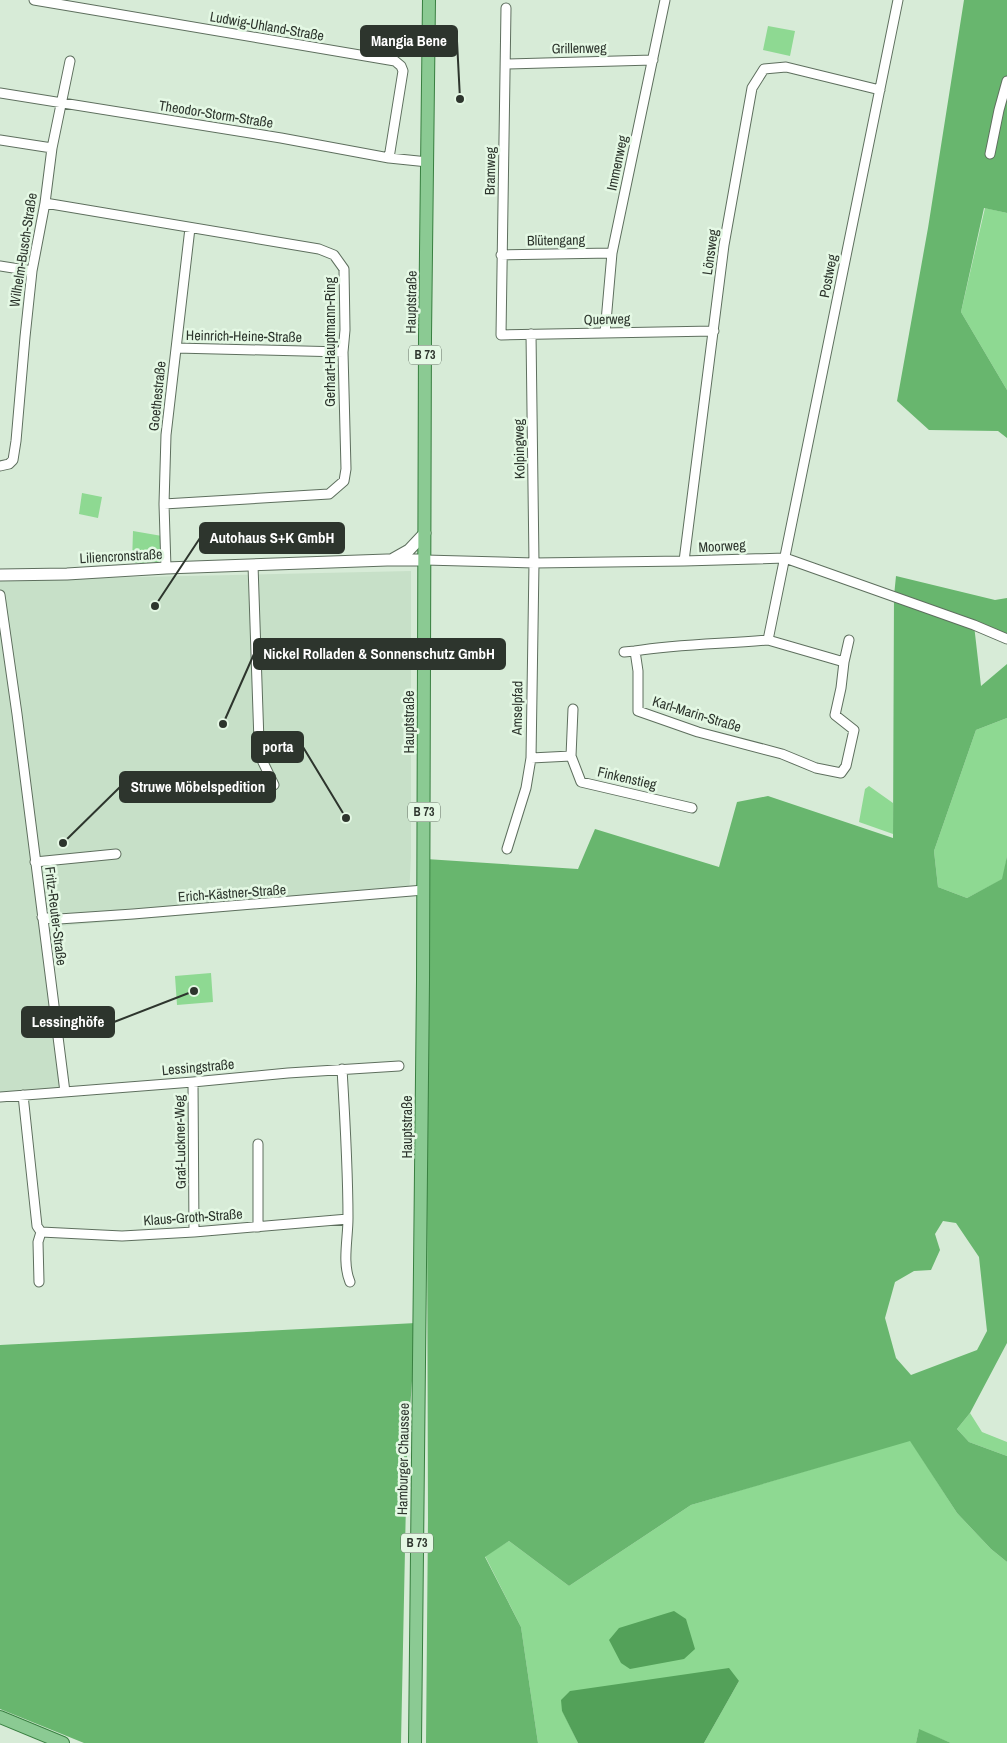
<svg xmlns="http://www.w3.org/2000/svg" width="1007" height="1743" font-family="'Archivo Narrow',sans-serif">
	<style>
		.built { fill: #c7e0c8 }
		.green { fill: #8ed992 }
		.forest { fill: #68b66e; fill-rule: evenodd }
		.water { fill: #53a159 }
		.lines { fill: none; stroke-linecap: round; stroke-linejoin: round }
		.street-casing { stroke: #5e6f5e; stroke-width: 11 }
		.secondary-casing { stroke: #5e6f5e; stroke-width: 13 }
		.primary-casing { stroke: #387f40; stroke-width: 14 }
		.street { stroke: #fff; stroke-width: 9 }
		.secondary { stroke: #fff; stroke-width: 11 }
		.primary { stroke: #8bca93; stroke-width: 12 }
		.labels { text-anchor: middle; stroke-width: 5; stroke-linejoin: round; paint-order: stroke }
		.shield { fill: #e4f8e4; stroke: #647064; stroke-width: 1 }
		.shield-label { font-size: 12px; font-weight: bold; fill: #2d352d }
		.street-label { font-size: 14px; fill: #2d352d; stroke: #e4f8e4 }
		.leader { fill: none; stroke: #2d352d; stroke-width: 2 }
		.callout-dot { fill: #2d352d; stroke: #e4f8e4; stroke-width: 2 }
		.callout { fill: #2d352d; stroke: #2d352d; stroke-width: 2 }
		.callout-label { font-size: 15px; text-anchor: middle; font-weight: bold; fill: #fff }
	</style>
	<rect width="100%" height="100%" fill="#d7ebd7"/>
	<path class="built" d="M411,571V857L409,896L48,927L67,1094L0,1099V580Z"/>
	<path class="green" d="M768,26L795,31L790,56L763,50Z
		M985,208L1007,213V390L961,312Z
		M82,493L102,497L98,518L79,514Z
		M133,531L162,536V562L132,563Z
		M1007,718V856L1003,879L967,898L938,887L934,851L976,730Z
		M869,786L893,803V834L859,822L865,789Z
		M211,973L213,1002L177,1005L175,976Z
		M970,1413L982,1432L1007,1442V1456L969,1442L957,1429Z
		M910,1440L957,1513L991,1549L1007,1562V1743H951L919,1730L916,1743H704L739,1681L562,1710L578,1743H538L521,1627L485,1556L509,1541L569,1586L691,1505Z"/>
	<path class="forest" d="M964,0H1007V213L984,208L961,312L1007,390V438L998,431L929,430L897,401L928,228Z
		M896,576L995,600L1007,598V639L974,625L981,686L1007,664V718L976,730L934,851L938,887L967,898L1002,879L1007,856V1343L970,1413L957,1429L969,1442L1007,1456V1562L991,1549L957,1513L910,1441L691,1505L569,1586L509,1541L485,1557L521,1627L538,1743H426L428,1519L426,859L578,869L595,829L719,867L737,802L768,796L893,838L894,596ZM943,1221L956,1223L979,1257L987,1331L977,1350L911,1375L896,1358L885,1318L895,1282L914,1271L931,1270L940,1250L935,1234Z
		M416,1323L407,1453L401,1743H84L0,1709V1345Z
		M919,1729L951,1743H916Z"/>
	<path class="water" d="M674,1611L686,1619L695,1649L684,1659L630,1669L621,1663L609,1640L619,1628Z
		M729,1668L739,1681L704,1743H578L562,1711L561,1700L570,1691Z"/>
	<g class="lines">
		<g class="street-casing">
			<path id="street" d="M34,0L395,61L401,66L403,71L389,158
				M506,8L501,335L714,331
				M506,64L653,60
				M0,93L281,138L389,158L428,162
				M0,140L52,148
				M990,154L999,110L1007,81
				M45,203L319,249L334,255L344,269L345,330L343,352L346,469L344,481L329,494L164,504
				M501,255L612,253
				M0,266L32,271
				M605,333L612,253L665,0
				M176,348L343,352
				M0,466L9,464L13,460L16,441L25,337L32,271L45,203L52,148L70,61
				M425,560L534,563L684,561L785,558L974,625L1007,639
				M684,561L724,245L752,88L764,69L786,67L880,90
				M253,565L259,742L261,758L274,785
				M166,568L164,504L166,435L190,228
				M0,595L17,714L65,1092
				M768,640L898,0
				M768,640L844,662L841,688L835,715L854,730L846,766L841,773L816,768L782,754L698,732L638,711V671L635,651C679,644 724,644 768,640Z
				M624,652L635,651
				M844,662L849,640
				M571,756L573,709
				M531,758L571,756L581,782L692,808
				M507,849L526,788L531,758L534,563L531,334
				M35,862L116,854
				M42,917L59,919L133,914L424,890
				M342,1069C345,1119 348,1169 348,1218C348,1239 342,1263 350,1282
				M193,1082L194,1232
				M23,1095L37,1226L41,1232L38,1242L39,1282
				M0,1097L193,1082L288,1073L399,1066
				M258,1144V1227
				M41,1232L122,1236L194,1232L348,1219"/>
		</g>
		<g class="secondary-casing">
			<path id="secondary" d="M393,559L409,550L425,533
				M0,575L67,574L166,568L387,560H425"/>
		</g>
		<g class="primary-casing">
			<path id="primary" d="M0,1717L63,1743
				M415,1743L423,981L425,337L429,0"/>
		</g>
		<use href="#street" class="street"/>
		<use href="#secondary" class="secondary"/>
		<use href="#primary" class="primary"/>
	</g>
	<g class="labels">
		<g class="shield">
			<rect x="409" y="345.5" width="32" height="19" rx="4"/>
			<rect x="408" y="802.5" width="32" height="19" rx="4"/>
			<rect x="401" y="1533.5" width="32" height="19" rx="4"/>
		</g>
		<g class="shield-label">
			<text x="425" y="359">B 73</text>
			<text x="424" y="816">B 73</text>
			<text x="417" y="1547">B 73</text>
		</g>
		<g class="street-label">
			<text transform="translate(267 26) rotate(10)" y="5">Ludwig-Uhland-Straße</text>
			<text transform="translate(579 48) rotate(-1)" y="5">Grillenweg</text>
			<text transform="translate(216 114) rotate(9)" y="5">Theodor-Storm-Straße</text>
			<text transform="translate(617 163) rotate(-78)" y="5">Immenweg</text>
			<text transform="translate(490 171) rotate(-89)" y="5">Bramweg</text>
			<text transform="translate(556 240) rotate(-1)" y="5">Blütengang</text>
			<text transform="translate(23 250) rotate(-81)" y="5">Wilhelm-Busch-Straße</text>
			<text transform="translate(710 252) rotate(-82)" y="5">Lönsweg</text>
			<text transform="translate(828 276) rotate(-79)" y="5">Postweg</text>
			<text transform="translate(411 302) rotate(-89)" y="5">Hauptstraße</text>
			<text transform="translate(607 319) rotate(-1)" y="5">Querweg</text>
			<text transform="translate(244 336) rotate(1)" y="5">Heinrich-Heine-Straße</text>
			<text transform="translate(330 342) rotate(-90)" y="5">Gerhart-Hauptmann-Ring</text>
			<text transform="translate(157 396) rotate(-84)" y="5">Goethestraße</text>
			<text transform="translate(519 449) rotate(-91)" y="5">Kolpingweg</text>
			<text transform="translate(722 546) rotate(-3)" y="5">Moorweg</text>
			<text transform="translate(121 556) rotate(-3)" y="5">Liliencronstraße</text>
			<text transform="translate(517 708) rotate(-89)" y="5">Amselpfad</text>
			<text transform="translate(697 714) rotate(17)" y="5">Karl-Marin-Straße</text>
			<text transform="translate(409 722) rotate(-90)" y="5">Hauptstraße</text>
			<text transform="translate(627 778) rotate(13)" y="5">Finkenstieg</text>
			<text transform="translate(232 893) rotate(-4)" y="5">Erich-Kästner-Straße</text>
			<text transform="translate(56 916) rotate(83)" y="5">Fritz-Reuter-Straße</text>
			<text transform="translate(198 1067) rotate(-5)" y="5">Lessingstraße</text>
			<text transform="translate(407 1127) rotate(-90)" y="5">Hauptstraße</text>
			<text transform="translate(180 1142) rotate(-91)" y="5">Graf-Luckner-Weg</text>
			<text transform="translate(193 1217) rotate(-4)" y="5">Klaus-Groth-Straße</text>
			<text transform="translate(403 1459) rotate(-89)" y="5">Hamburger Chaussee</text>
		</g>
	</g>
	<path class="leader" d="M460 99L457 41M155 606L200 538M223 724L254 654M346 818L303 747M63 843L120 787M194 991L114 1022"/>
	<g class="callout-dot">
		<circle cx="460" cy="99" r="5"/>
		<circle cx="155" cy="606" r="5"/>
		<circle cx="223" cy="724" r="5"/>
		<circle cx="346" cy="818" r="5"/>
		<circle cx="63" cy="843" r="5"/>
		<circle cx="194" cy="991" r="5"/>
	</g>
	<g class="callout">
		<rect x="361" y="26" width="96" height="30" rx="5"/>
		<rect x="200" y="523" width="144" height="30" rx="5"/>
		<rect x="254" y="639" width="251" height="30" rx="5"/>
		<rect x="252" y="732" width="51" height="30" rx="5"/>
		<rect x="120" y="772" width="155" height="30" rx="5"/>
		<rect x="22" y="1007" width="92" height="30" rx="5"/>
	</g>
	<g class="callout-label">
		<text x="409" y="46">Mangia Bene</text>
		<text x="272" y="543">Autohaus S+K GmbH</text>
		<text x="379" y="659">Nickel Rolladen &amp; Sonnenschutz GmbH</text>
		<text x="278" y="752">porta</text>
		<text x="198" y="792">Struwe Möbelspedition</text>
		<text x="68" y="1027">Lessinghöfe</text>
	</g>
</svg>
